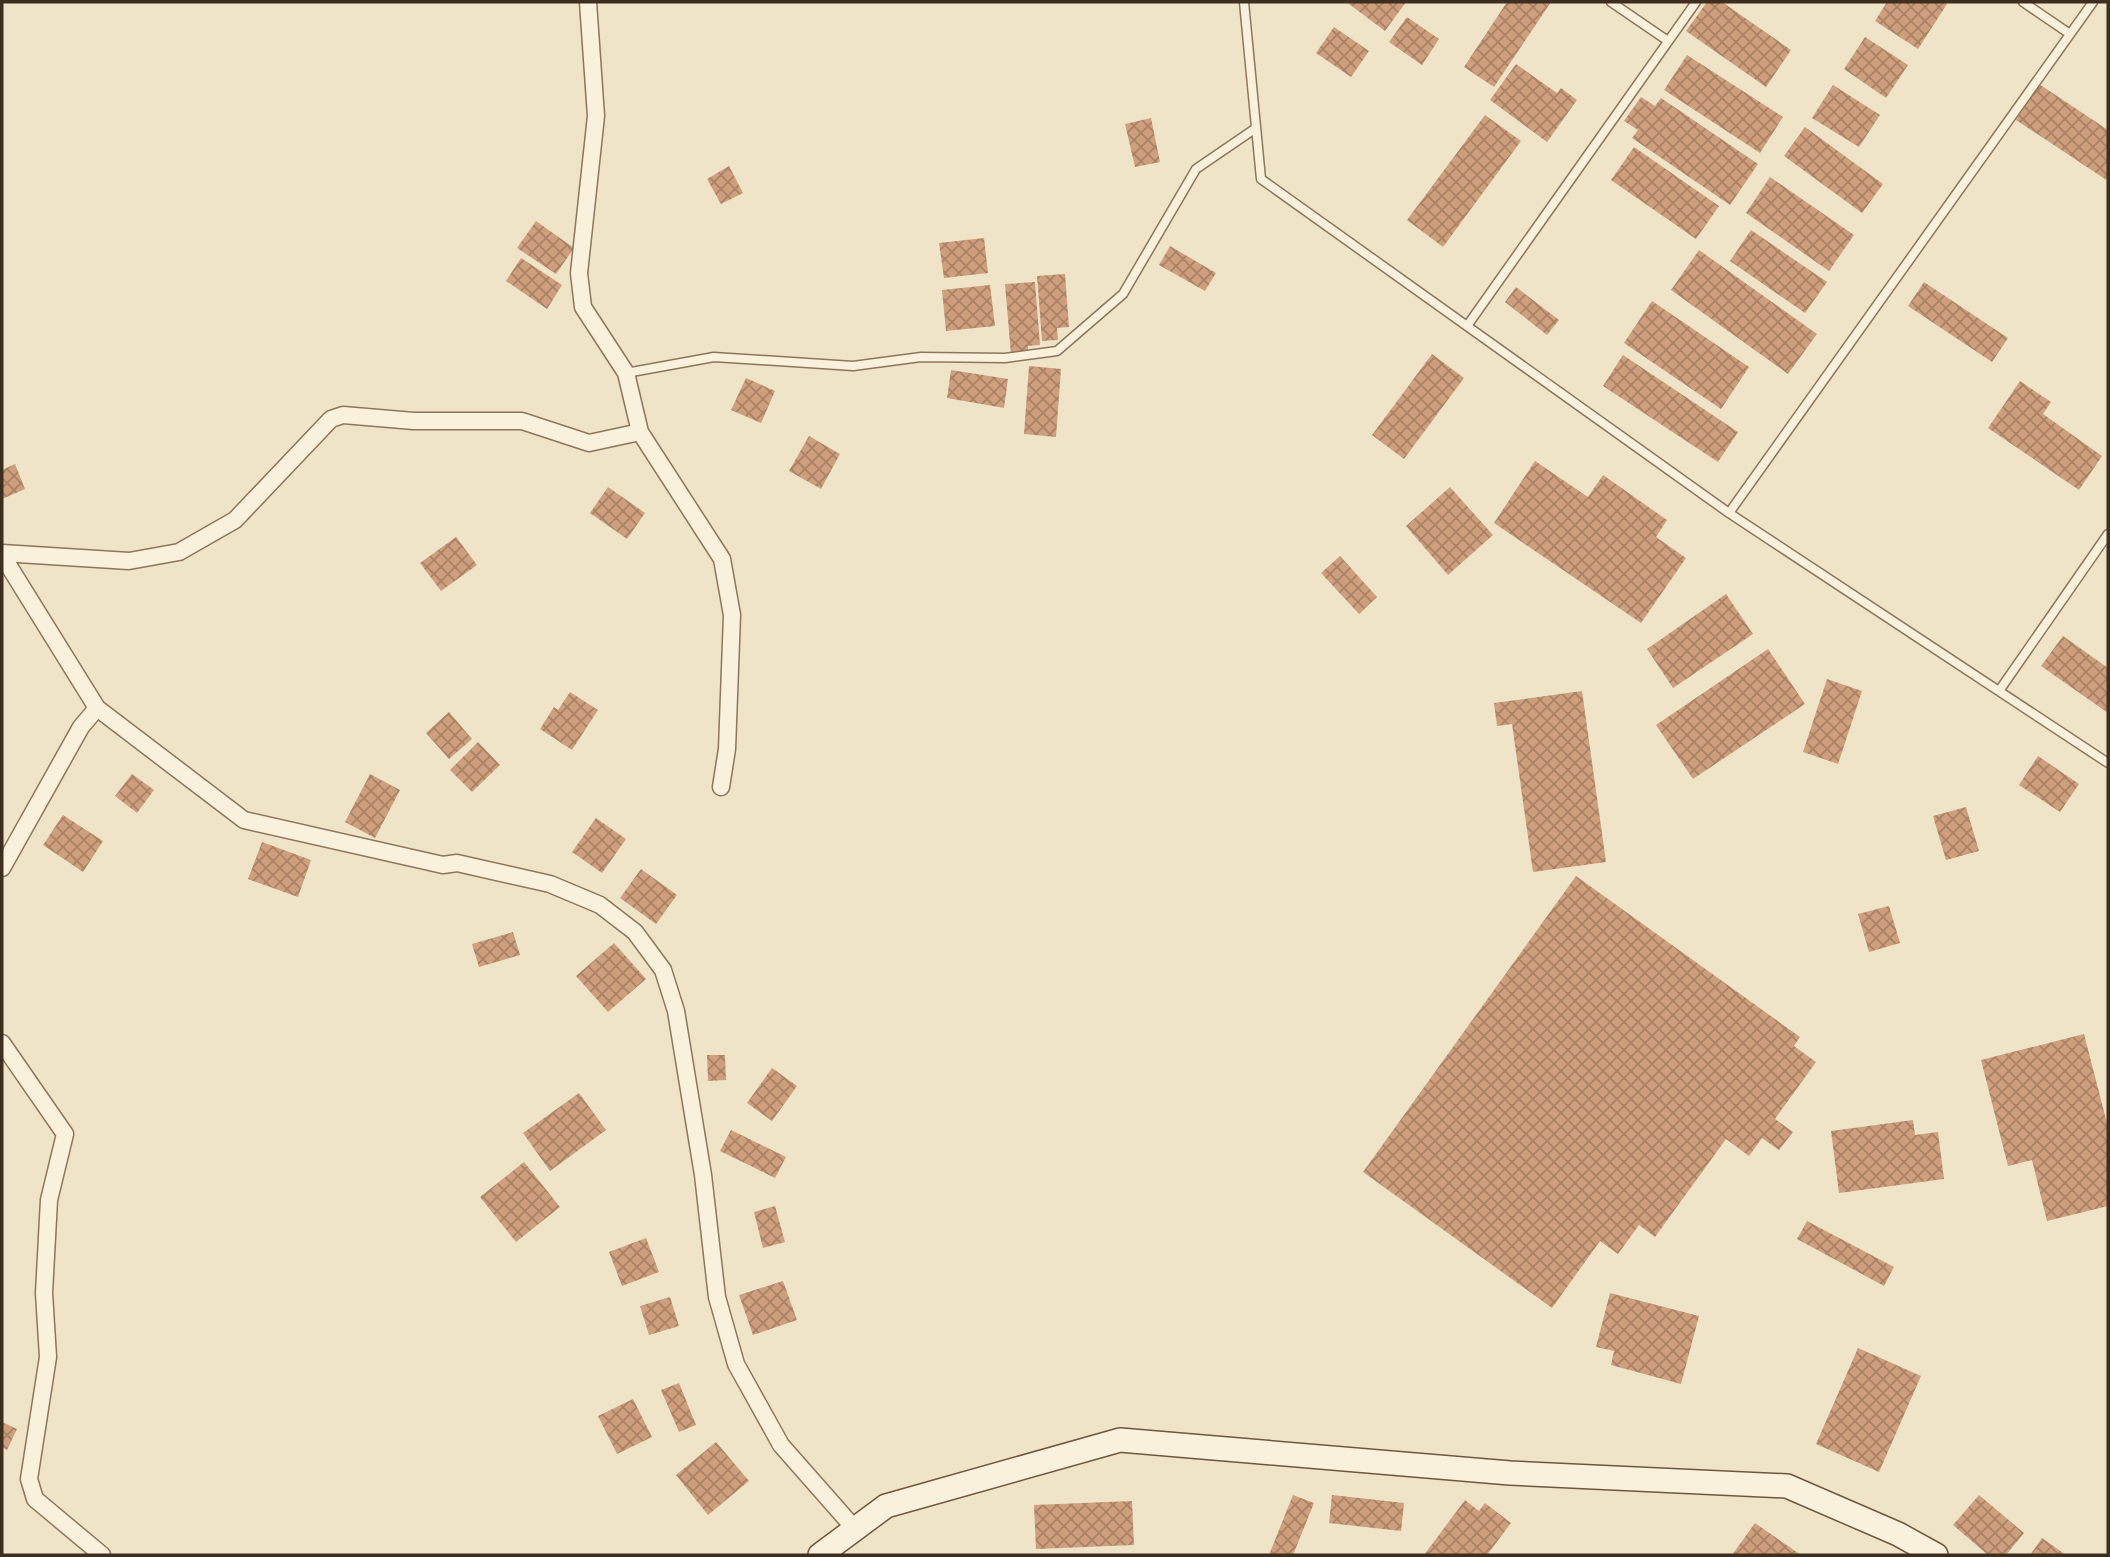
<svg xmlns="http://www.w3.org/2000/svg" width="2110" height="1557" font-family="Literata,serif">
	<style>
		.building { fill: url(#building-cross-hatch) }
		.lines { fill: none; stroke-linecap: round; stroke-linejoin: round }
		.lane-casing { stroke: #8d765c; stroke-width: 11 }
		.street-casing { stroke: #8d765c; stroke-width: 19 }
		.secondary-casing { stroke: #6f573f; stroke-width: 26 }
		.lane { stroke: #faf1dc; stroke-width: 8 }
		.street { stroke: #faf1dc; stroke-width: 16 }
		.secondary { stroke: #faf1dc; stroke-width: 23 }
	</style>
	<defs>
		<pattern id="building-cross-hatch" width="8" height="8" patternUnits="userSpaceOnUse" patternTransform="scale(1.75)"><rect width="8" height="8" fill="#cf9f7d"/><path d="M0 0l8 8M0 8l8-8" fill="none" stroke="#a98266"/></pattern>
	</defs>
	<rect width="100%" height="100%" fill="#f0e4c8"/>
	<path class="building" d="M1351,2H1406L1385,31L1349,4Z
		M1507,2H1551L1494,87L1464,67Z
		M1707,2H1722L1791,50L1766,87L1686,31Z
		M1887,2H1944L1947,4L1918,49L1875,21Z
		M1407,17L1439,39L1422,65L1389,42Z
		M1334,27L1369,51L1351,77L1316,53Z
		M1865,37L1908,65L1886,98L1844,69Z
		M1687,55L1783,117L1760,153L1664,90Z
		M1516,64L1557,93L1561,88L1577,100L1547,142L1490,100Z
		M2039,84L2108,130V181L2016,120Z
		M1833,85L1880,115L1859,147L1812,118Z
		M1641,97L1655,106L1661,98L1758,164L1730,205L1632,138L1638,130L1624,121Z
		M1485,115L1521,141L1443,247L1407,220Z
		M1151,118L1160,162L1135,167L1125,124Z
		M1805,127L1883,184L1862,213L1784,156Z
		M1634,147L1719,206L1696,239L1611,180Z
		M729,166L743,193L721,204L707,179Z
		M1770,177L1854,235L1829,271L1746,213Z
		M536,221L574,248L556,274L517,248Z
		M1751,230L1827,282L1805,313L1730,261Z
		M984,238L988,273L944,278L939,243Z
		M1170,246L1216,273L1205,291L1159,265Z
		M1699,250L1817,334L1788,374L1671,290Z
		M521,258L562,285L547,309L506,281Z
		M1065,274L1069,327L1057,328L1058,340L1042,341L1037,276Z
		M1035,282L1040,345L1028,346V354L1011,355L1005,284Z
		M1924,282L2008,338L1992,362L1908,306Z
		M990,285L995,326L946,331L942,290Z
		M1516,287L1559,320L1547,335L1505,302Z
		M1652,301L1749,367L1721,409L1624,343Z
		M1432,354L1464,378L1404,459L1372,435Z
		M1623,355L1738,432L1718,462L1603,386Z
		M1029,366L1061,369L1056,437L1024,434Z
		M951,370L1008,379L1004,408L947,398Z
		M746,378L775,391L761,423L731,410Z
		M2020,381L2051,402L2043,414L2102,456L2079,490L1988,428Z
		M809,436L840,454L821,489L789,471Z
		M1535,461L1588,497L1603,475L1667,520L1656,537L1686,558L1641,623L1494,523Z
		M15,464L25,489L2,499V470Z
		M608,487L645,513L627,539L590,513Z
		M1450,487L1493,535L1448,575L1406,526Z
		M456,537L477,565L441,591L420,563Z
		M1340,556L1377,597L1359,614L1321,573Z
		M1726,594L1753,634L1673,688L1647,649Z
		M2063,636L2108,668V713L2041,666Z
		M1768,649L1805,704L1693,779L1656,725Z
		M1827,679L1862,691L1838,764L1803,752Z
		M1582,691L1606,862L1533,872L1512,724L1497,726L1494,703Z
		M570,692L598,710L572,750L540,729L554,707L558,710Z
		M449,712L472,739L449,759L426,733Z
		M478,742L500,765L472,792L450,770Z
		M2038,756L2079,784L2060,812L2019,785Z
		M132,774L154,790L137,813L115,796Z
		M370,774L400,790L375,838L345,822Z
		M1966,807L1979,851L1946,860L1933,816Z
		M63,815L103,841L83,872L43,845Z
		M596,818L626,839L602,873L572,852Z
		M262,842L311,860L298,897L248,879Z
		M641,869L677,895L656,924L620,898Z
		M1576,876L1800,1037L1794,1046L1816,1062L1775,1119L1793,1132L1779,1150L1762,1138L1749,1156L1726,1139L1655,1237L1639,1225L1618,1254L1600,1241L1552,1308L1363,1172Z
		M1889,906L1900,943L1869,952L1858,914Z
		M513,932L520,955L479,967L472,944Z
		M614,943L646,979L608,1012L576,976Z
		M2084,1034L2108,1127V1206L2047,1221L2032,1160L2008,1166L1981,1060Z
		M707,1055H725L726,1080L708,1081Z
		M772,1068L797,1086L772,1121L747,1103Z
		M579,1093L606,1130L550,1171L523,1133Z
		M1913,1120L1915,1135L1938,1132L1944,1179L1839,1193L1831,1131Z
		M731,1130L786,1157L775,1178L720,1151Z
		M524,1162L560,1207L516,1242L480,1197Z
		M775,1206L785,1242L763,1248L754,1212Z
		M1807,1221L1894,1267L1884,1286L1797,1239Z
		M646,1238L659,1272L622,1286L609,1252Z
		M783,1281L797,1320L753,1335L739,1295Z
		M1610,1293L1699,1316L1681,1384L1611,1365L1614,1351L1596,1347Z
		M670,1297L679,1326L649,1335L640,1306Z
		M1858,1348L1921,1376L1879,1472L1816,1444Z
		M679,1383L696,1425L679,1432L661,1390Z
		M633,1399L652,1437L617,1454L598,1416Z
		M2,1422L17,1429L7,1450L2,1447Z
		M716,1442L749,1481L708,1515L676,1475Z
		M1293,1495L1314,1503L1293,1555H1269Z
		M1332,1495L1404,1503L1401,1531L1329,1523Z
		M1979,1495L2024,1533L2006,1555H1988L1953,1525Z
		M1465,1500L1479,1511L1485,1503L1511,1523L1487,1555H1424Z
		M1132,1501L1134,1545L1036,1549L1034,1505Z
		M1755,1523L1801,1555H1732Z
		M2042,1538L2066,1555H2030Z"/>
	<g class="lines">
		<g class="lane-casing">
			<path id="lane" d="M1244,2L1261,179L1729,513
				M1611,2L1668,41
				M2023,2L2070,34
				M2093,2L1729,513L2108,763
				M1467,326L1696,2
				M626,373L714,357L853,366L921,357L1005,358L1057,351L1123,294L1196,169L1256,128
				M1999,691L2108,534"/>
		</g>
		<g class="street-casing">
			<path id="street" d="M588,2L596,116L579,273L583,307L626,373L640,432L722,559L732,615L727,749L721,787
				M2,553L129,561L179,552L235,520L331,419L343,415L414,421H522L589,443L640,432
				M2,555L97,708L244,820L443,865L457,863L550,884L600,905L635,932L663,970L676,1011L703,1175L717,1297L736,1364L781,1445L855,1529
				M2,868L81,727L97,708
				M2,1043L65,1134L49,1200L44,1293L48,1357L29,1479L35,1499L102,1555"/>
		</g>
		<g class="secondary-casing">
			<path id="secondary" d="M820,1555L886,1506L1120,1440L1510,1473L1787,1486L1898,1534L1936,1555"/>
		</g>
		<use href="#lane" class="lane"/>
		<use href="#street" class="street"/>
		<use href="#secondary" class="secondary"/>
	</g>
	<rect width="2110" height="1557" fill="none" stroke="#3d2e20" stroke-width="7"/>
</svg>
